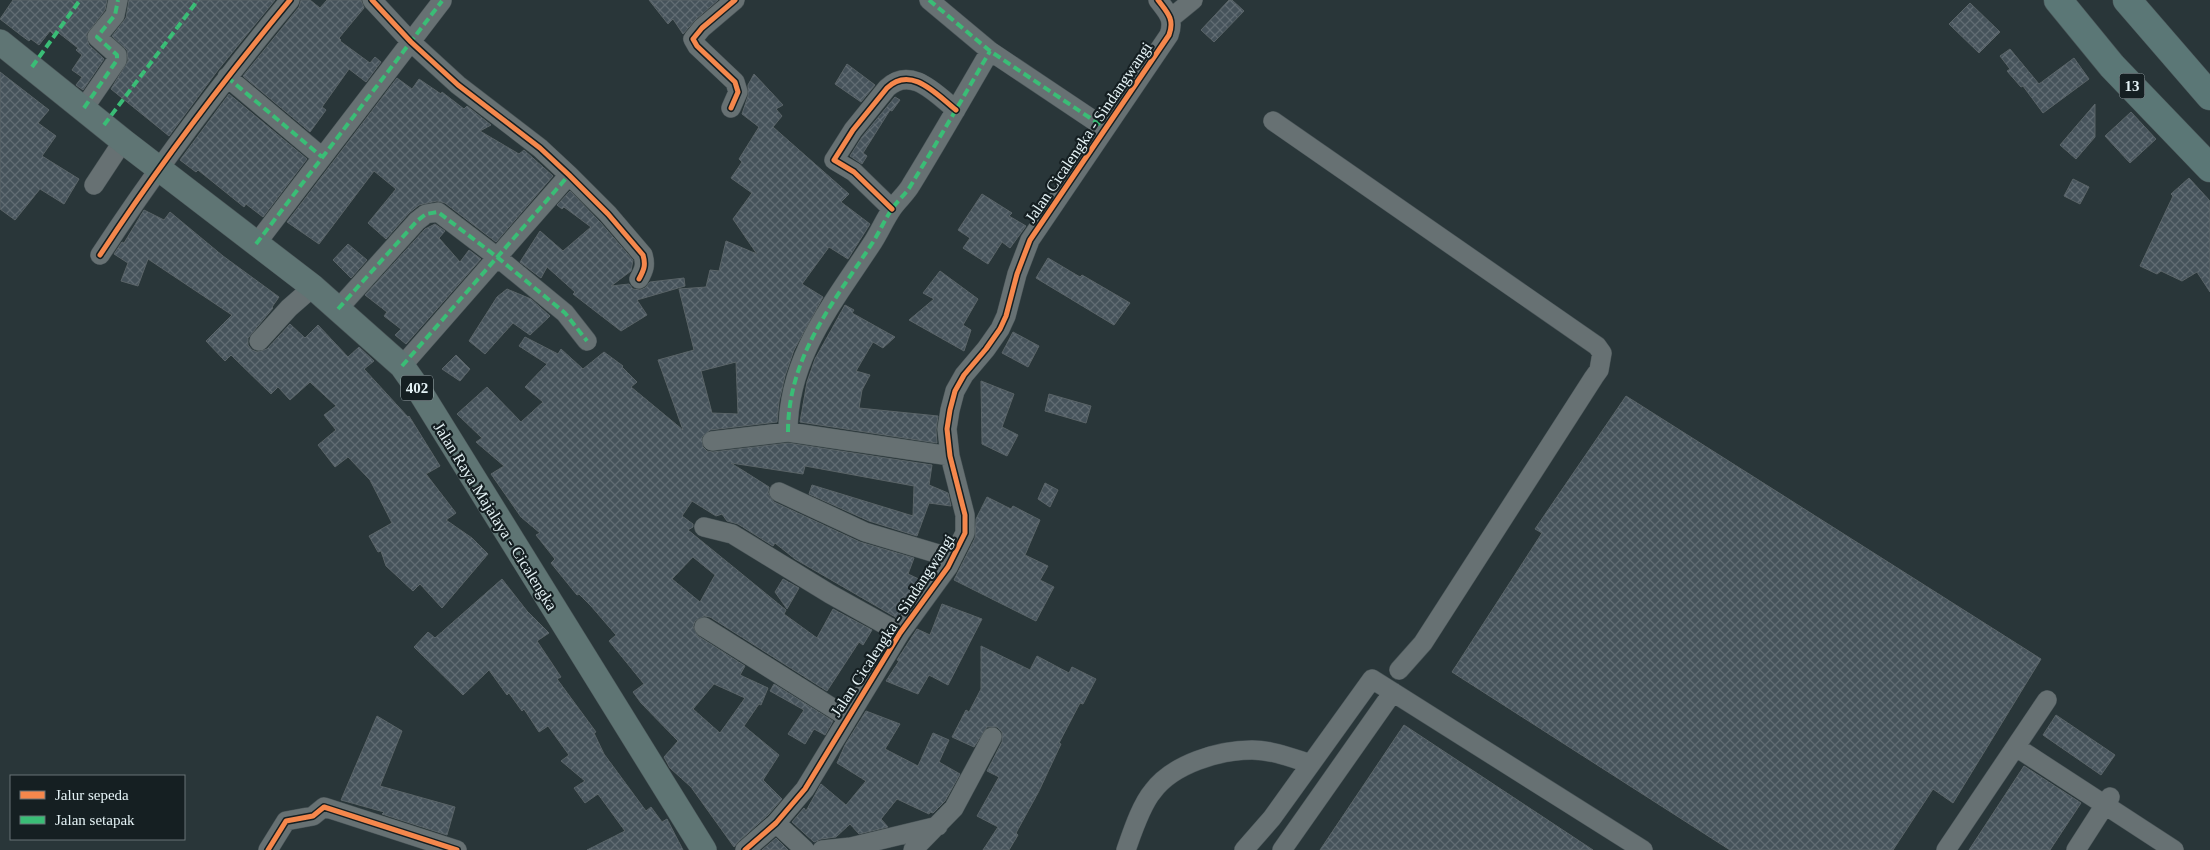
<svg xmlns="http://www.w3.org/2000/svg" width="2210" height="850" font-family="'Times New Roman',serif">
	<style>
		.building { fill: url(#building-cross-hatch); stroke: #5a6468; fill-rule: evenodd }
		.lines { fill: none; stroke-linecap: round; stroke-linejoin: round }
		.minor-casing { stroke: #495457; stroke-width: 20 }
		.major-casing { stroke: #495457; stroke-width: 26 }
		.highway-casing { stroke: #495457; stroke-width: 29 }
		.minor { stroke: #677173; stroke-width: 19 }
		.major { stroke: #5f7574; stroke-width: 25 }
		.highway { stroke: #5b7776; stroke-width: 28 }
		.quiet { stroke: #3abd76; stroke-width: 4; stroke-dasharray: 8 4; stroke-linecap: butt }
		.cycleway-casing { stroke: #151f22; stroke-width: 8 }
		.cycleway { stroke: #f5874c; stroke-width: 5 }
		.labels { text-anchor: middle; stroke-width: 4.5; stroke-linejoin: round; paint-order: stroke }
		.shield { fill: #151f22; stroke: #a6b3b6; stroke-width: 1 }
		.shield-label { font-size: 15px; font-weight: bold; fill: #e4f2f5 }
		.street-label { font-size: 16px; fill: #e4f2f5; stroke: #151f22 }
	</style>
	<defs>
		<pattern id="building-cross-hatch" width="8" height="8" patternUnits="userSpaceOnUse" patternTransform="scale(1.25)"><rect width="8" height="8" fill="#46535b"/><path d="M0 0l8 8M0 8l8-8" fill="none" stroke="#616c73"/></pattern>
	</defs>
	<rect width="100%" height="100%" fill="#293639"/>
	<path class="building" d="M13,0H107L105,10L86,35L89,45L104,59L83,90L76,85L82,77L72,70L82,55L76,50L78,48L55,30L53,34L50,31L39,45L31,39L29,41L22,36L0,19Z
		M129,0H275L218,70L169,136L111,89L128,61L127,50L112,36L126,18Z
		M301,0H310L320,8L327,0H361L364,8L339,38L341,40L340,41L370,63L375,57L381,62L366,82L349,69L322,107L326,110L310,132L243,76L299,7Z
		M649,0H718L695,20L683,34L673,19L668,24Z
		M1229,0H1232L1244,11L1214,42L1201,30Z
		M1970,3L2000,32L1979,53L1949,24Z
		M2010,49L2039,84L2074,58L2089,79L2043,113L2023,86L2021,87L2007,71L2010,69L2000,56Z
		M847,64L875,85L861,102L835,84Z
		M0,72L49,110L38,123L56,136L42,156L79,179L64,204L40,189L15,220L0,209Z
		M754,74L783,105L776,109L782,116L773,127L849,194L841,202L870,224L848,259L829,247L802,284L823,297L794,350L785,376L779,402L777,422L710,430L702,437L703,447L707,451L713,452L788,443L932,465L929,485L948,493L951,506L929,503L917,536L869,521L809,494L812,485L913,516L914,486L805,466L803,474L731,463L769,487L768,493L774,502L860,542L914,558L908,574L923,581L897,618L795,559L775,543L773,546L738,524L727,521L722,514L716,516L692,501L682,516L693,524V527L688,530L786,610L784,614L817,638L833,609L872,630L863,645L859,642L827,691L710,617L704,616L695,621L693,627L698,636L745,666L740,675L768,688L761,705L759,704L744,726L779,755L763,780L782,799L768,815L738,842L734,847L691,787L670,768L664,757L678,741L641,703L633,692L644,684L609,641L616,635L591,606L579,594L577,595L551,563L555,559L536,535L540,533L521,517L491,474L504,466L476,442L482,438L457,414L487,387L521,422L543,402L525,387L547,364L519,346L525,337L558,354L561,349L583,369L604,352L623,366L622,367L637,382L631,387L683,430L658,360L694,350L679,289L706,287L710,270L719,271L726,241L757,254L733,219L752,193L731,178L742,162L739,159L759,127L742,114L748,96V85ZM736,362L738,414L712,413L701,371ZM693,557L715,575L700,602L672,579ZM714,684L745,698L720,733L693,709Z
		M397,78L412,89L419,79L441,94L442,92L464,109L467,106L491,125L480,131L519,154L524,150L553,176L496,242L445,203L437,201L419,205L409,213L386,239L368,223L396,189L374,171L319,244L287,222Z
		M229,94L307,159L263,217L246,204L244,207L198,170L196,172L180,160Z
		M895,97L900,100L892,111L890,110L863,153L867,156L862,164L850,156L862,137Z
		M2095,104V137L2076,159L2060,145Z
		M2131,112L2156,139L2130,163L2105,136Z
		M2189,178L2210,201V292L2197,272L2182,281L2161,271L2157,274L2140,266L2173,196L2171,194Z
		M2073,179L2089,187L2080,204L2064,196Z
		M570,191L600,222L633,260L631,271L611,286L629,284L633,289L640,290L645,288L650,282L684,278L685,286L637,300L647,315L621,331L573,294L575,292L547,267L541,278L520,262L540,231L563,251L591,227L564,207L562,209L557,205Z
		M982,194L1012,213L1009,216L1026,226L1010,248L1002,242L988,264L963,248L970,238L958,230Z
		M144,210L164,220L170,212L223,256L279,297L272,307L273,308L248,338V345L252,350L257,352L267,349L290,324L305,338L318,325L348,357L359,347L374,361L364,369L408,417L409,416L440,466L426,474L456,513L446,520L472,538L488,554L442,608L420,584L413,591L386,566L381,551L378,552L369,536L392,523L370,480L348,457L335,467L318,445L336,430L324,415L336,406L310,382L290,400L278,387L271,394L231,355L225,361L206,341L232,315L148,259L138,286L121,281L128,263L114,254L122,242L124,243Z
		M435,224L445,231L439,238L460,262L469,250L481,259L406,344L395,335L401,329L384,316L387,312L365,295L425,229Z
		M348,244L367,260L351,278L333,260Z
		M1048,258L1080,277L1082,275L1130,303L1114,325L1036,278Z
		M940,271L978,299L963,325L971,330L964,351L909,320L934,299L923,293Z
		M507,289L531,299L550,316L530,335L513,323L485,354L469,341L497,297Z
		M845,305L854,310L852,313L895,337L883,348L873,342L856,371L870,375L862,390L859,408L938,416L936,430L937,443L800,422L807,382L815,359Z
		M1013,332L1039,346L1028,367L1002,353Z
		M456,355L470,369L460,381L442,369Z
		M981,381L1014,394L1002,427L1018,435L1007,456L982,444Z
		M1049,394L1091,406L1086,423L1045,411Z
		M1626,396L2041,659L1953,803L1933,789L1893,850H1730L1452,672L1542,533L1535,529Z
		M1045,483L1058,490L1050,507L1038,499Z
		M987,497L1011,509L1013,506L1040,520L1025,555L1048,566L1040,580L1054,587L1036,621L954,580L975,538L976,519Z
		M502,579L527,611L549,633L537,641L561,677L557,679L596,732L594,733L604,754L646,811L651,807L662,822L667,819L683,850H587L625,831L598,794L585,803L574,788L585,781L561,761L569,755L548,726L539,732L524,709L522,711L509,693L507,695L489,670L463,695L414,647L428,632L435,638Z
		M783,579L799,588L787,609L775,592Z
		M942,604L982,619L948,685L929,675L918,694L886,681L899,661L897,660L917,629L930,635Z
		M981,646L1030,670L1037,656L1069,673L1072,667L1096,679L1083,704L1080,703L1059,743L1061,744L1039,791L1016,833L1018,835L1009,850H983L998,827L977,816L999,777L987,771L1002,742V732L997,727H987L974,747L952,737L966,710L969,712L981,689Z
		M774,684L833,721L825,735L814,729L805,744L788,734L804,710L770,691Z
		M866,711L900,724L885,749L918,766L933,733L949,740L939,762L960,774L945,801L933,813L930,812L929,814L897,799L881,819L888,827L859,834L850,824L836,837L821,839L814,842L792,822L804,808L806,811L821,784L846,805L866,781L837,763L845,745Z
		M2056,715L2115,755L2101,775L2043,735Z
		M377,716L402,731L380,786L455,807L447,835L382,814L384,812L341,800Z
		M1404,725L1593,850H1320Z
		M2024,766L2081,803L2050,850H1969Z
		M776,838L788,850H762Z"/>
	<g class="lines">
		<g class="minor-casing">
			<path id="minor" d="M372,0L411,42L458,85L540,148L569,175L608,214L643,255C646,265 644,270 639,279
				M929,0L990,51L1105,128
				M1171,18L1193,0
				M227,77L322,157
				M84,108L117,60V55L97,37L115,15L118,0
				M731,108L738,92L735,82L697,46L693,39L702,28L735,0
				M1273,121L1597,346L1602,353L1599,370L1594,377L1423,643L1399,670
				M94,185L123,141
				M892,209L854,172L834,160L853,130L887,88C911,65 936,94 956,110
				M256,244L442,1
				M100,255C159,165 222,82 290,0
				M338,309L417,221L426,214L438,212L497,257L565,313L587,341
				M259,341L289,308L313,287
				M402,366L569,175
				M788,432C788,356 834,302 873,242C880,231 885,219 892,209C898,200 906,194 911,185C938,141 964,96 990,51
				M712,441L788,432L950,456
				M779,492L865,532L952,558
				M704,527L732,534L830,594L900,633
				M704,627L847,717
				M2016,747L2174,850
				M776,823L805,850
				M268,850L286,821L313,816L324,807L457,850
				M745,850L776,823L805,789L900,633L948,567L965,533V515L950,456L947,429L950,410L955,391L964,375L986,349L1000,329L1006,316L1017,274L1030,240L1169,35C1175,19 1167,12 1158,0
				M822,850L851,847L938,826
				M913,850L954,808L992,737
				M1126,850C1132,833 1141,805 1153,791C1173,764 1219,750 1252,750C1272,750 1292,758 1311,764
				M1244,850L1272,818L1372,679L1643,850
				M1282,850L1393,692
				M1946,850L2047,700
				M2076,850L2110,797"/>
		</g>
		<g class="major-casing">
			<path id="major" d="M0,42L123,141L313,287L402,366L419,390L704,850"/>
		</g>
		<g class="highway-casing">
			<path id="highway" d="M2058,0L2112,66L2210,168
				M2127,0L2210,96"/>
		</g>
		<use href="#minor" class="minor"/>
		<use href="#major" class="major"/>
		<use href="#highway" class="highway"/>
		<path class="quiet" d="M929,0L990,51L1105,128
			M32,67L80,0
			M227,77L322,157
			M84,108L117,60V55L97,37L115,15L118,0
			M104,125L198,0
			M256,244L442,1
			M338,309L417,221L426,214L438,212L497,257L565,313L587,341
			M402,366L569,175
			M788,432C788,356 834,302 873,242C880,231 885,219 892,209C898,200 906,194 911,185C938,141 964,96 990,51"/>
		<g class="cycleway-casing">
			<path id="cycleway" d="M372,0L411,42L458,85L540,148L569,175L608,214L643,255C646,265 644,270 639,279
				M731,108L738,92L735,82L697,46L693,39L702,28L735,0
				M892,209L854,172L834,160L853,130L887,88C911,65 936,94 956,110
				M100,255C159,165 222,82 290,0
				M268,850L286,821L313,816L324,807L457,850
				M745,850L776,823L805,789L900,633L948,567L965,533V515L950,456L947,429L950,410L955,391L964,375L986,349L1000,329L1006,316L1017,274L1030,240L1169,35C1175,19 1167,12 1158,0"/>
		</g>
		<use href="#cycleway" class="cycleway"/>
	</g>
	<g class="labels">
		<g class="shield">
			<rect x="2119.5" y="73.5" width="25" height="25" rx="4"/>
			<rect x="401" y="375.5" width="32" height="25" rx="4"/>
		</g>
		<g class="shield-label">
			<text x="2132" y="91">13</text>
			<text x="417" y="393">402</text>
		</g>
		<g class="street-label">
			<text transform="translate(1088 132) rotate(-56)" y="6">Jalan Cicalengka - Sindangwangi</text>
			<text transform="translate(496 516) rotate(58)" y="6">Jalan Raya Majalaya - Cicalengka</text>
			<text transform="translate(892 625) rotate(-57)" y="6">Jalan Cicalengka - Sindangwangi</text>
		</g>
	</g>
	<rect x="10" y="775" width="175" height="65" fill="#151f22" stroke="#687376"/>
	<rect x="20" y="791" width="25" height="8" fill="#f5874c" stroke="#687376"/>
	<text x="55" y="800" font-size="15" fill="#e4f2f5">Jalur sepeda</text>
	<rect x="20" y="816" width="25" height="8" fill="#3abd76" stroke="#687376"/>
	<text x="55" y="825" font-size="15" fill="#e4f2f5">Jalan setapak</text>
</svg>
